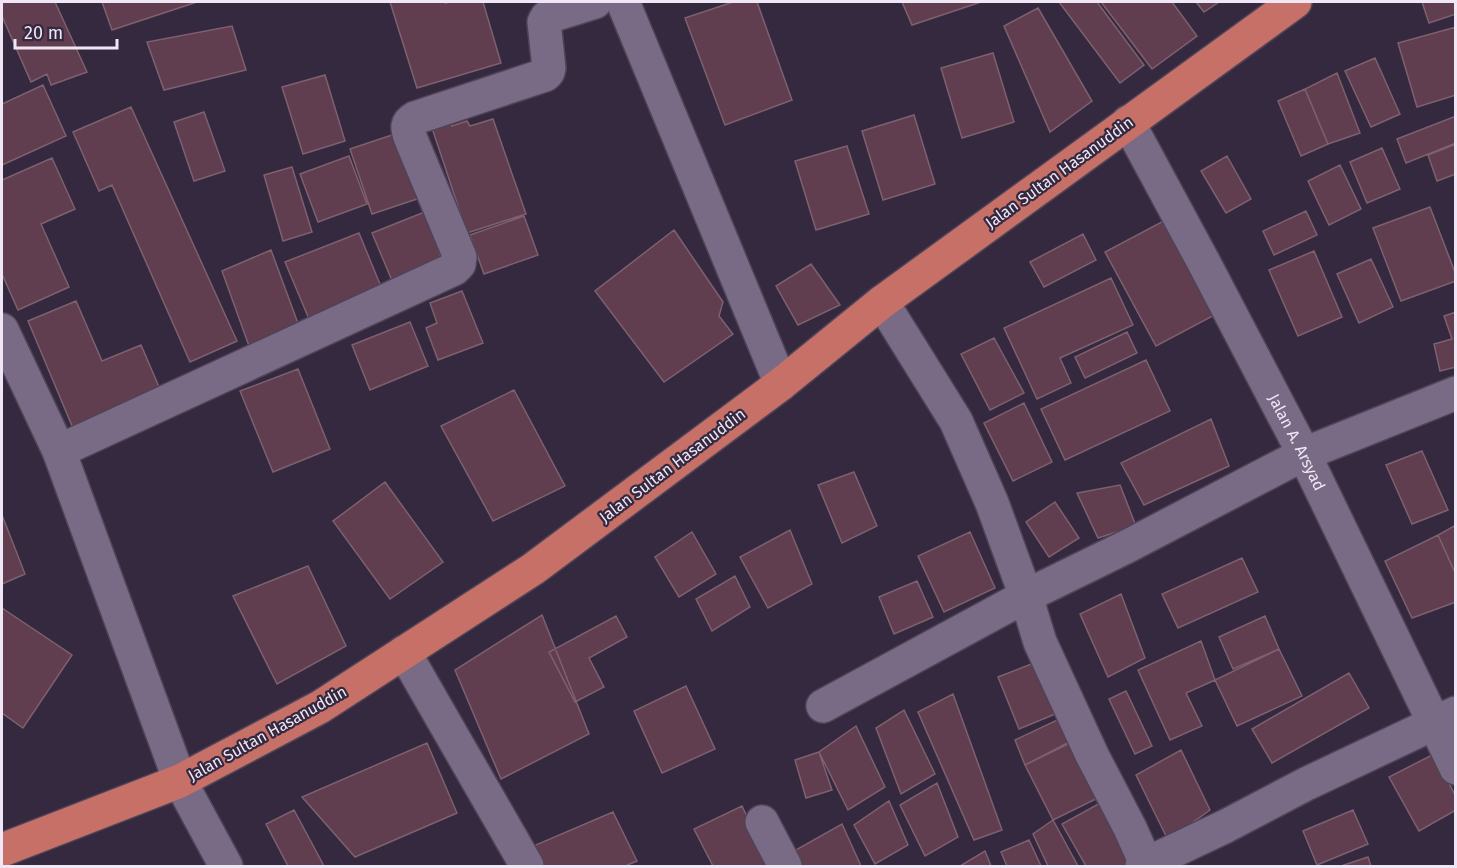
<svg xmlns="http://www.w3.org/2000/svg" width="1457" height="868" font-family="'Fira Sans',sans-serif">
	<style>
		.building { fill: #613d50; stroke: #7d616f; stroke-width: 1.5 }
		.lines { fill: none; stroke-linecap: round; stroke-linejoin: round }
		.street-casing { stroke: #4f4457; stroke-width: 36 }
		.secondary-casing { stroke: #4f4457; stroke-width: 36 }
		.highway-casing { stroke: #4f4457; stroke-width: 36 }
		.street { stroke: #796b85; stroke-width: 33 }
		.secondary { stroke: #796b85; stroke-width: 33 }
		.highway { stroke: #c67067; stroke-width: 33 }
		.labels { text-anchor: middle; stroke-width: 4.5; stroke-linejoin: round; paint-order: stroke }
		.street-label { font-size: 16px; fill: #efe7f6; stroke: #35293f }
	</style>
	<rect width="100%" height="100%" fill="#35293f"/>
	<path class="building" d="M2,2H55L87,72L51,85L47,74L31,82L2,16Z
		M102,2H197L112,30Z
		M390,2H445V3L450,2H483L501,63L417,88Z
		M733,2H757L792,100L725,125L685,18Z
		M902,2H981L912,25Z
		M1059,2H1097L1144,65L1120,83Z
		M1101,2H1172L1197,36L1152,69Z
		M1196,2H1219L1204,12Z
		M1422,2H1456V14L1429,23Z
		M1038,8L1092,101L1050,132L1004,26Z
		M232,26L246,70L164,90L147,42Z
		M1456,27V95L1417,107L1398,43Z
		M993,53L1014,122L962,138L941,68Z
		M1375,58L1400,114L1371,127L1345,71Z
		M1337,73L1360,133L1328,144L1305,89Z
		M325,75L345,141L303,154L282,87Z
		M43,85L66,136L2,165V104Z
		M1305,89L1328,144L1301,156L1278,101Z
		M131,107L237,341L190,362L112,185L99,191L73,132Z
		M204,112L225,171L194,181L174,122Z
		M448,113L452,126L467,121L470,126L493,119L526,214L467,233L429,119Z
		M914,115L935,184L883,200L862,131Z
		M1456,116V143L1406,163L1397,139Z
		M404,131L426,196L372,214L350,149Z
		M1456,144V174L1437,181L1428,155Z
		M847,146L869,214L816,230L795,161Z
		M1382,148L1400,189L1367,203L1350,162Z
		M349,156L367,204L318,222L300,174Z
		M1227,156L1251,199L1226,213L1201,171Z
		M52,158L75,209L41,224L69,287L18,310L2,274V180Z
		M1340,165L1361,209L1329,225L1308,181Z
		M292,167L312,232L283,241L264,175Z
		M1430,207L1456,275V281L1401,301L1373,228Z
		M427,211L442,261L393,283L372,233Z
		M1306,211L1317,235L1274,255L1263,231Z
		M524,216L538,255L484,274L470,235Z
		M1173,216L1224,310L1156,346L1105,252Z
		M674,230L723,302L719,316L733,334L664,382L595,291Z
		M359,233L382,289L309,319L285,262Z
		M1083,234L1096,260L1044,287L1030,262Z
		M271,250L299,326L249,346L222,271Z
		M1314,251L1342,317L1298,336L1269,270Z
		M1371,259L1393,307L1359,323L1337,274Z
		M811,264L840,305L798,325L776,286Z
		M1111,278L1133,325L1060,358L1071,383L1037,399L1004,328Z
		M462,291L483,343L438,360L426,328L437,323L430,303Z
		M76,301L102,361L141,345L163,396L75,433L28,321Z
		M1456,312V367L1440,371L1434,344L1452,339L1444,316Z
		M410,322L428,366L370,390L352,345Z
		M1127,332L1137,353L1085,378L1075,357Z
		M994,338L1024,393L990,410L961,354Z
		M1146,360L1170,411L1065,460L1041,409Z
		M298,369L330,449L273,472L240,391Z
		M514,390L565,486L493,521L441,426Z
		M1024,403L1052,462L1013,481L984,423Z
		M1211,419L1229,466L1144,505L1121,463Z
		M1422,451L1448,510L1412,524L1386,465Z
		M854,472L877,526L842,543L818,485Z
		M385,482L443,562L390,599L333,521Z
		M1120,485L1136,526L1098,538L1077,493Z
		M1055,502L1079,538L1049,557L1026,522Z
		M2,515L25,574L2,584Z
		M1456,525V575L1438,535Z
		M790,530L812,584L768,608L740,557Z
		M692,532L716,574L679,597L655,557Z
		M970,532L995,588L944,612L918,556Z
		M1438,535L1456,575V602L1412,618L1385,561Z
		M1242,558L1258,592L1178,628L1162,594Z
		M308,566L346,646L277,684L233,596Z
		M735,576L750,607L712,631L696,599Z
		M917,581L933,617L894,634L879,597Z
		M1121,594L1145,658L1108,677L1080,614Z
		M2,608L72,655L23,728L2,713Z
		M542,615L589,734L501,779L455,670Z
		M616,616L627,637L589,658L604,687L575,702L549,652Z
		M1265,616L1279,649L1233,669L1219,637Z
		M1201,641L1215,680L1186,693L1202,726L1170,740L1138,670Z
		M1279,649L1302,696L1237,726L1215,680Z
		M1039,661L1060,712L1019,729L998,677Z
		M1349,673L1369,708L1272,763L1252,729Z
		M686,686L715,749L662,773L634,711Z
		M1126,691L1152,746L1135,754L1109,699Z
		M953,694L1002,830L974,840L918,712Z
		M904,710L935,774L901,794L876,728Z
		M1068,715L1079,737L1025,765L1015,740Z
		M856,726L885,787L848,810L819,752Z
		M427,743L457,813L355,857L302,797Z
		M1070,743L1098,798L1053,820L1025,765Z
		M1181,750L1210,810L1168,840L1136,775Z
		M819,752L832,790L806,798L795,760Z
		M1434,754L1456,797V810L1419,831L1389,777Z
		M937,783L958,837L925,856L900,805Z
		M1111,797L1134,861L1124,866H1086L1062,824Z
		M889,801L908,845L875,864L854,825Z
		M742,806L771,866H713L694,829Z
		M294,810L324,866H288L266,824Z
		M1353,810L1368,844L1317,865L1303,831Z
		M613,812L637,861L625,866H541L531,847Z
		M1053,820L1078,866H1048L1033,834Z
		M842,824L861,866H801L794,851Z
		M1029,840L1041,866H1007L1001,852Z
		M985,851L991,866H960Z
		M1368,857L1371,866H1341Z"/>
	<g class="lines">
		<g class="street-casing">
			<g id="street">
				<path d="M623,2L781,384"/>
				<path id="s1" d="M1128,122L1203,261L1304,454L1456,768"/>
				<path d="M882,302L956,421L992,503L1026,596L1040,642L1092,755L1130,828L1147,866"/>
				<path d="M2,330L59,451L180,781"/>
				<path d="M59,451L454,269L459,264L460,257L410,137C407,128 406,123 415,118L545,75L548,72L549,68L544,22L547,17L595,2"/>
				<path d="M404,652L527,866"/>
				<path d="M823,706L1026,596L1126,547L1304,454L1456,393"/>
				<path d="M762,822L785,866"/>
				<path d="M1142,866L1226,826L1306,784L1456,713"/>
			</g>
		</g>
		<g class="secondary-casing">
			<path id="secondary" d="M180,781L226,866"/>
		</g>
		<g class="highway-casing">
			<path id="highway" d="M2,850L180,781L320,707L533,569L781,384L882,302L1295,2"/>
		</g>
		<use href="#street" class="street"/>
		<use href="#secondary" class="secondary"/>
		<use href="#highway" class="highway"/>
	</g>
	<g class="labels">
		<g class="street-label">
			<text transform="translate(1059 172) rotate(-36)" y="6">Jalan Sultan Hasanuddin</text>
			<text dy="6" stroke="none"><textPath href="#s1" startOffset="362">Jalan A. Arsyad</textPath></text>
			<text transform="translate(672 465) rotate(-37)" y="6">Jalan Sultan Hasanuddin</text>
			<text transform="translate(267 733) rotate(-29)" y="6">Jalan Sultan Hasanuddin</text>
		</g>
	</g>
	<rect width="1457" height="868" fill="none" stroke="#efe7f6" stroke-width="6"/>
	<path d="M15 39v9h102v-9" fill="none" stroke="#efe7f6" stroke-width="3"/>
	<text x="24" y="39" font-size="18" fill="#efe7f6" stroke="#35293f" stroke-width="4.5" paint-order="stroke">20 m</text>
</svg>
